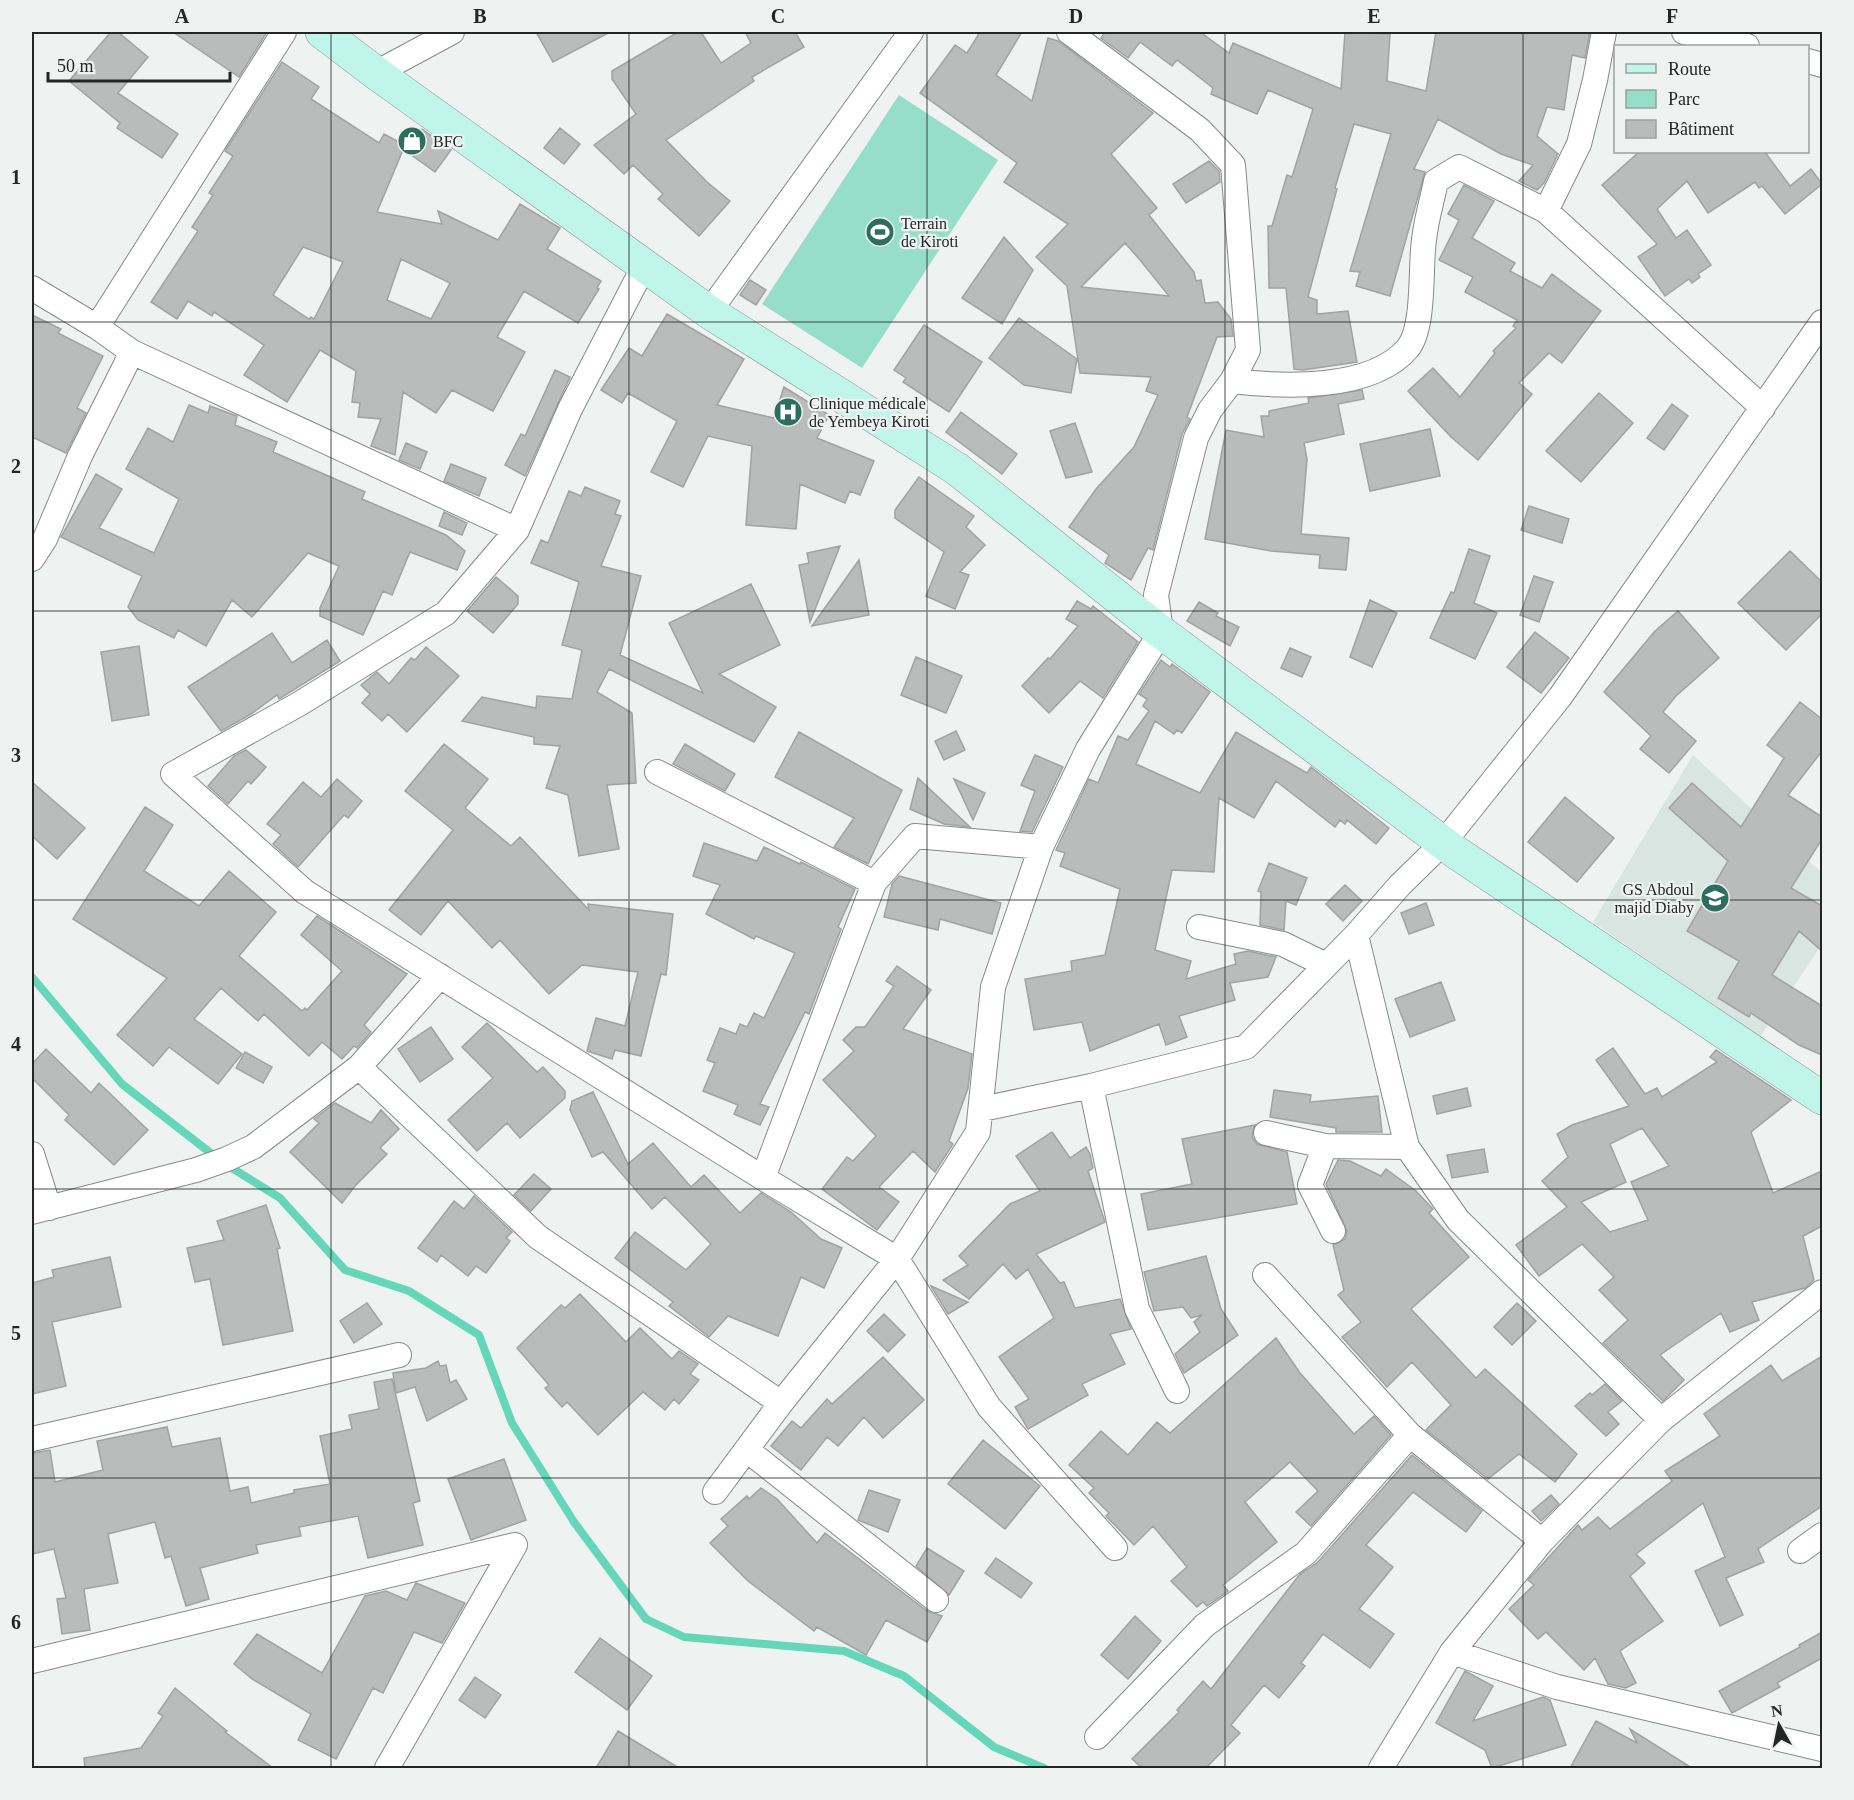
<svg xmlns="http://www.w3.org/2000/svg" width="1854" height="1800" font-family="'Times New Roman',serif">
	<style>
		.built { fill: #d9e5e1 }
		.green { fill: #97dec9 }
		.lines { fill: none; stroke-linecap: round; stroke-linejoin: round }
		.stream { stroke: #66d6b9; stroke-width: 8 }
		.building { fill: #b9bcbb; stroke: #a0a3a2; stroke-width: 1.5; fill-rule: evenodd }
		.street-casing { stroke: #868a89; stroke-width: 26 }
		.secondary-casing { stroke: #868a89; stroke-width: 34 }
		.street { stroke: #fff; stroke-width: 24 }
		.secondary { stroke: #c0f5ea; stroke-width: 33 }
		.grid { fill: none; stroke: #242625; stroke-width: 1.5; stroke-opacity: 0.55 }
		.labels { text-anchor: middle; stroke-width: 4.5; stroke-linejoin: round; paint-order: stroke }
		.poi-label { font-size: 16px; fill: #242625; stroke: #eef2f0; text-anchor: start }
		.neatline { fill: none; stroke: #242625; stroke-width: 2 }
		.grid-label { font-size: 20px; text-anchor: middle; font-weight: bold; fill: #242625 }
	</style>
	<rect width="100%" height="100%" fill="#eef2f0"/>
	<path class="built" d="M1693,755L1822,873V944L1760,1037L1593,922Z"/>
	<path class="green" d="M899,95L998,160L862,368L762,304Z"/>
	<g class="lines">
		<path class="stream" d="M32,977L122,1084L217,1158
			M227,1165L280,1198L345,1270L409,1291L479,1335L512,1423L574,1522L646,1619L684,1637L844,1651L904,1676L994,1747L1044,1768"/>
	</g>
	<path class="building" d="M111,32H118L148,57L118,93L178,134L162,158L117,128L120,123L69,81Z
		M173,32H267L239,77Z
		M536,32H610L553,62Z
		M678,32H701L721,63L751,43L745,32H795L804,47L752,77L754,81L666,140L707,182L730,201L699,236L658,199L663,194L633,165L624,174L594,145L636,114L612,79V71Z
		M980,32H1022L996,75L1032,101L1048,38L1058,41L1153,113L1111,154L1157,208L1149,215L1194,272L1196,281L1201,280L1205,303L1218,302L1231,319L1233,336L1217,337L1187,417L1190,419L1182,434L1153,550L1148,548L1131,580L1105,563L1109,555L1069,527L1096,489L1134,447L1158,395L1146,391L1151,377L1080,373L1067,286L1036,257L1068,224L1004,182L1017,163L920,93L955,45L967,53ZM1125,243L1140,260L1169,296L1081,287Z
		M1105,32H1200L1229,53L1233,43L1341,89L1345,32L1390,34L1387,81L1426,91L1436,32H1590L1585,58L1572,55L1564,110L1547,107L1537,136L1558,154L1544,183L1537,190L1519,181L1533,165L1501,154L1438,119L1414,169L1425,172L1390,296L1356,286L1360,272L1350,271L1391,134L1354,124L1335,188L1337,189L1308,297L1317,300V314L1348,311L1357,362L1303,370L1294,369L1286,288H1269L1268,226H1272L1287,175L1292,177L1313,109L1268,90L1257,114L1211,94L1213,88L1177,60L1172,66L1140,42L1128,58L1101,38Z
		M282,62L319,87L311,99L379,143L384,134L405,145L377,212L442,224L438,211L498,240L520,204L560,228L547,249L601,281L597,288L599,289L578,323L524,291L497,337L525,352L493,411L452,390L436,413L403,392L395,455L371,446L381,419L358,417L360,403L352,402L356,371L320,350L287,402L244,375L264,345L214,312L212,316L188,301L177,319L151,302L198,231L192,227L213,195L209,193L233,156L225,151ZM303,247L343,262L314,319L311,317L309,319L273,295ZM401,259L450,283L431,319L387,300Z
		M560,128L580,144L564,164L544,148Z
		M422,129L451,150L435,172L406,151Z
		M1639,152H1765L1790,186L1811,169L1822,184L1785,214L1762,186L1759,188L1755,182L1708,213L1687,181L1657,209L1676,238L1687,230L1711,265L1698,274L1700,277L1692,283L1689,279L1665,296L1638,257L1657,244L1602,185Z
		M1209,161L1219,171L1220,182L1186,203L1173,184Z
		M1464,185L1494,201L1472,238L1515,263L1510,271L1542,288L1552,274L1601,311L1562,363L1549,353L1519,383L1532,394L1478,460L1451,437L1408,391L1433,368L1460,397L1495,353L1493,351L1516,328L1513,326L1517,320L1465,292L1473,277L1439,260L1459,220L1448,214Z
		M1004,237L1033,270L1002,324L962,298Z
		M750,280L766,290L756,305L740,295Z
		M667,314L744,359L717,405L774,418L784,387L829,415L817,438L874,461L860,495L850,491L845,503L800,484L796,529L746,525L752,446L708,436L683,487L651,472L677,421L628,393L622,403L601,390L629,348L642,356Z
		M32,315L61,329L58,333L103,356L77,408L86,413L66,453L32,437Z
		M1019,318L1077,359L1071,393L1024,385L989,358Z
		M924,325L982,362L949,412L903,382L906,378L894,370Z
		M555,370L570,377L525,476L505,465L521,434L525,436Z
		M1362,390L1364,399L1338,404L1344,434L1304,443L1307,459L1301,534L1349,538L1346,570L1319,568L1320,555L1271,551L1205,539L1226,430L1264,437L1261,416H1269V411L1309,403L1308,398Z
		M1599,393L1633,423L1581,482L1546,451Z
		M1672,404L1688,416L1664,450L1647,438Z
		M189,405L208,413L210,406L237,416L235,425L277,442L273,452L365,492L362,499L446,535L465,551L457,570L410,552L392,595L383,591L363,635L320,616V608L339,566L308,553L252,617L232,600L206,646L178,630L174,638L138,620L128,607L142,576L61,537L96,474L122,489L99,528L154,553L179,499L126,469L148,428L173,442Z
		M961,412L1017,454L1002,474L946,432Z
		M1075,423L1092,472L1066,478L1050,431Z
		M1430,429L1440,476L1370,491L1360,444Z
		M406,443L427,452L420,469L399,460Z
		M451,464L486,478L479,496L444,481Z
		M919,477L974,516L966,527L985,545L960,572L969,575L955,609L926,596L944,552L895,518V510Z
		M585,487L620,501L615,514L621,516L601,566L641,576L620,655L703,693L669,623L751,584L780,645L719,674L776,707L754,742L609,669L597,692L632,713L636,783L607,785L619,849L579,856L568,795L546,788L560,746L534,744V737L462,721L482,697L536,708L537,696L572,699L582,650L562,645L579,582L531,563L541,540L548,543L569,491L581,496Z
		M1529,506L1569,519L1562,543L1521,530Z
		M444,512L467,523L462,535L439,526Z
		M840,546L810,622L799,565L809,563L807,553Z
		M1469,549L1490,556L1474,603L1497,613L1475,659L1430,638L1451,592L1454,593Z
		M1790,551L1822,582V614L1786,650L1738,603Z
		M859,560L869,615L812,626Z
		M1534,576L1553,582L1539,622L1520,615Z
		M496,577L518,596V604L493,633L467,611Z
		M1370,600L1397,613L1372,667L1350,657Z
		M1077,601L1091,609L1093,606L1138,642L1103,698L1080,681L1049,713L1022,686L1048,658L1050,659L1078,626L1066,619Z
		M1199,602L1218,613L1216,616L1239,627L1230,646L1187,621Z
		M1678,611L1719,658L1676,696L1663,712L1696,741L1669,773L1640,749L1651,736L1604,692L1655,631Z
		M1535,632L1569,658L1541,693L1507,667Z
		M272,633L292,663L327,640L340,661L279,699L277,695L251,714L221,731L188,687Z
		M139,646L149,715L112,721L101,652Z
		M426,647L459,676L407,732L388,714L382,721L362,703L370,694L361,685L377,672L389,684L411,658L415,660Z
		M1290,648L1311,657L1302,677L1281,668Z
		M916,657L962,676L946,713L901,695Z
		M1161,660L1170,667L1172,664L1210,692L1182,733L1177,730L1174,734L1155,721L1136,764L1200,793L1236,732L1307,773L1311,767L1389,828L1376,844L1347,820L1345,824L1340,820L1335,827L1276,781L1254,818L1219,798L1214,872L1172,870L1155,950L1191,961L1186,979L1236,964L1234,954L1248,951L1276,957L1268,977L1230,983L1235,1000L1179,1016L1187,1037L1166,1045L1159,1024L1090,1051L1082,1022L1034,1030L1025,979L1072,971L1071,961L1105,955L1120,889L1060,866L1065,853L1056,850L1089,779L1098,783L1118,736L1128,740L1149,711L1143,706L1147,699L1139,694Z
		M1800,702L1822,719V751L1788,795L1822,817V839L1791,888L1822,906V951L1799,931L1772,975L1822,1006V1055L1799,1045L1751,1013L1749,1017L1718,998L1739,961L1687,931L1728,861L1669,808L1692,783L1741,827L1784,758L1767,745Z
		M956,731L965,750L944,760L935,741Z
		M799,732L902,790L868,864L834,847L854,818L775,777Z
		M444,744L488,779L465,808L511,846L520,837L589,910L588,904L673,914L666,975L661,974L641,1056L615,1050L612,1059L587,1051L596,1018L625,1026L638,972L582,965L549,994L500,940L492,948L448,901L421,935L389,910L453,830L405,791Z
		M685,744L735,774L725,791L673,764Z
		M246,750L266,767L251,784L248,781L228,804L208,786L234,756Z
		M1035,755L1063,767L1032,832L1020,831L1035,791L1021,785Z
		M918,778L970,827L944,824L910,809Z
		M337,779L362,801L348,818L344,815L298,867L273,844L281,835L267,824L303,782L321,797Z
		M954,779L985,793L973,820Z
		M32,782L85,828L57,859L32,836Z
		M1565,797L1614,838L1577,882L1528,842Z
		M145,807L173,825L144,871L199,906L229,871L276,912L239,956L302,1011L305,1008L307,1010L342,971L301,935L317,916L407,974L364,1025L371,1032L357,1048L354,1046L342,1059L322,1042L309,1056L264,1014L258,1021L221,988L194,1019L242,1054L218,1084L169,1047L153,1066L117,1035L167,978L73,919Z
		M704,843L757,861L764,847L800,864L801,862L855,889L838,927L841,929L809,1014L805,1012L760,1104L769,1107L760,1125L734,1114L738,1105L703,1091L715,1063L707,1060L720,1028L736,1034L740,1024L747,1027L754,1013L764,1018L795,953L756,936L754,939L706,914L720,885L693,876Z
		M1269,863L1307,878L1296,905L1286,901L1284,930L1260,925L1261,892L1258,891Z
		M899,876L1001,903L992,934L940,919L938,930L884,917L892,884Z
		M1345,885L1362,901L1343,921L1326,904Z
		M1426,903L1434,925L1409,934L1401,913Z
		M897,966L931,990L903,1029L972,1054L968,1088L949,1141L953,1144L935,1172L913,1151L879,1187L899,1202L877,1230L822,1189L847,1157L853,1161L876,1136L823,1080L854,1051L843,1040L856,1027H865L894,986L886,981Z
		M1441,982L1455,1020L1410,1037L1395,999Z
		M487,1023L537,1072L543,1067L565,1091V1098L520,1138L507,1123L477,1151L448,1120L493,1078L462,1047Z
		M431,1027L453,1059L420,1082L398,1049Z
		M1613,1048L1645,1094L1657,1088L1662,1097L1717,1062L1710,1057L1716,1050L1791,1100L1751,1132L1773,1193L1822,1171V1226L1803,1236L1814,1280L1805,1288L1752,1302L1759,1320L1730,1332L1721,1313L1660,1355L1684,1380L1663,1401L1603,1343L1628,1320L1599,1290L1614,1277L1582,1244L1539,1276L1516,1245L1567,1207L1542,1181L1568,1157L1557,1134L1572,1125L1629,1106L1596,1060ZM1642,1128L1669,1166L1631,1182L1648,1220L1610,1232L1581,1202L1626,1182L1610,1144Z
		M46,1049L91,1093L99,1083L148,1130L114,1165L65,1120L69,1115L32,1078V1064Z
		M245,1052L272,1067L263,1083L236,1068Z
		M1467,1088L1471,1106L1437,1114L1433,1096Z
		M1274,1090L1311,1095L1310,1102L1378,1096L1382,1132H1336V1128L1270,1117Z
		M593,1092L628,1164L653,1143L691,1187L704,1175L740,1213L761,1193L791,1212L821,1239L842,1248L824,1288L801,1277L778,1336L728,1316L709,1337L669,1306L673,1302L615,1258L635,1232L686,1270L711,1244L665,1197L652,1209L603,1152L592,1157L570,1110L572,1101Z
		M335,1103L371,1123L381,1110L399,1129L380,1148L387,1154L355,1186L342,1203L290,1152L319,1123L314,1119Z
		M1255,1125L1252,1137L1257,1144L1287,1152L1297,1204L1148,1230L1141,1194L1192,1184L1182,1139Z
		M1052,1132L1070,1158L1086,1147L1090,1154L1093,1168L1088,1171L1105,1222L1036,1254L1060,1283L1064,1282L1075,1308L1120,1299L1131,1329L1110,1334L1125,1364L1082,1384L1088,1395L1028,1429L1015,1407L1029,1399L999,1357L1054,1318L1028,1269L1016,1279L1003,1264L969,1299L943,1280L968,1265L959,1256L1010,1204L1040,1191L1016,1156Z
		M1484,1149L1488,1172L1452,1178L1447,1155Z
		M1338,1160L1350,1161L1381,1176L1386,1169L1416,1191L1433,1209L1429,1213L1469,1257L1411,1309L1476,1378L1485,1369L1577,1454L1555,1482L1519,1454L1488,1479L1426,1430L1451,1405L1412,1362L1387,1387L1342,1337L1361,1322L1338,1295L1344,1290L1333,1245L1345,1239L1347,1231L1326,1184Z
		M534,1174L551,1189L531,1211L514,1195Z
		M474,1196L512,1232L506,1238L510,1241L486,1273L476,1266L468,1276L441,1255L437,1262L418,1248L454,1201L464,1209Z
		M266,1205L280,1248L277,1249L293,1331L223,1345L210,1279L195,1282L187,1248L224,1240L217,1221Z
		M1206,1256L1221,1309L1238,1335L1184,1373L1175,1354L1200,1332L1194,1322L1202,1315L1191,1318L1183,1307L1154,1311L1144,1272Z
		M110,1257L121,1307L52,1322L66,1386L32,1394V1283L54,1277L52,1270Z
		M931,1286L968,1302L948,1314Z
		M580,1294L626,1342L640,1328L672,1359L679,1351L698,1364L690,1374L699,1380L679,1404L674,1399L665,1410L643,1392L598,1435L567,1402L562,1407L545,1388L549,1385L517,1348L561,1305L565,1308Z
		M367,1303L382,1324L354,1343L340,1321Z
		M1517,1303L1536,1321L1512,1345L1494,1327Z
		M884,1314L905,1335L888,1352L867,1331Z
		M1276,1338L1300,1373L1354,1434L1374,1416L1391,1435L1311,1526L1296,1512L1318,1491L1290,1462L1245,1502L1277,1542L1223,1585L1228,1591L1223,1595L1207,1606L1203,1602L1197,1607L1171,1581L1187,1567L1153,1526L1134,1545L1106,1516L1109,1513L1089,1493L1094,1488L1069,1465L1101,1431L1128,1455L1157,1422L1170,1433Z
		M1822,1356V1506L1758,1549L1764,1562L1726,1578L1743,1615L1720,1626L1695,1571L1725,1557L1703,1503L1636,1554L1645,1563L1630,1576L1663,1621L1620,1651L1636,1683L1626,1688L1608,1684L1595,1658L1584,1670L1546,1632L1538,1639L1509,1609L1534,1585L1528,1580L1578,1525L1582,1530L1598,1517L1610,1529L1672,1481L1665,1471L1720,1436L1704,1414L1771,1365L1782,1381Z
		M883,1357L924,1400L883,1438L864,1417L838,1446L827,1437L801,1470L771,1446L792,1421L801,1428L827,1399L832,1404Z
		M438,1361L440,1366L446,1365L450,1383L456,1380L467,1399L427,1421L415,1387L396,1393L393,1373L426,1368Z
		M392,1379L420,1501L413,1503L423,1545L368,1558L358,1516L299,1527L301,1536L256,1545L258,1553L200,1568L209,1599L186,1606L171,1556L165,1558L155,1522L108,1534L118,1583L84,1589L90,1630L62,1634L57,1599L66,1598L54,1549L32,1554V1453L50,1450L55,1482L103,1470L97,1441L167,1427L172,1447L220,1438L230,1491L248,1487L251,1503L294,1493V1490L330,1484L320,1436L352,1429L349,1415L379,1409L374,1382Z
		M1605,1384L1622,1401L1608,1412L1619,1424L1606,1436L1575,1406L1590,1393L1592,1395Z
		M983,1440L1040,1486L1005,1529L948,1484Z
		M1412,1455L1482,1511L1466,1532L1413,1492L1366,1545L1393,1567L1359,1609L1394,1634L1370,1668L1323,1634L1301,1663L1305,1666L1279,1698L1264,1685L1231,1725L1240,1733L1206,1768H1142L1132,1759L1179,1712L1177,1710L1203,1681L1211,1689L1300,1574L1317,1563Z
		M504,1459L526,1520L471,1540L448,1479Z
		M761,1488L777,1499L817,1543L825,1533L927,1611L942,1616L927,1642L886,1620L866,1655L817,1627L814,1631L748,1581L710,1543L728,1526L721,1519L747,1496L749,1499Z
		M869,1490L900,1500L888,1532L858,1520Z
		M1551,1495L1559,1504L1541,1521L1532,1511Z
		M927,1548L964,1571L949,1595L916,1566Z
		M996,1558L1032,1583L1021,1598L985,1573Z
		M416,1583L465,1603L442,1643L414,1632L383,1693L373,1688L336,1759L298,1740L311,1714L252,1679L234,1664L257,1634L322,1673L365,1596L386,1591L407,1600Z
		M1135,1616L1161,1641L1128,1679L1101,1655Z
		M1822,1632V1658L1777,1683L1780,1687L1732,1713L1719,1691L1800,1647L1799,1645Z
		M600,1638L652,1676L627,1710L575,1672Z
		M1465,1671L1493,1686L1473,1721L1543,1697L1550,1700L1566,1745L1492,1768L1485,1750L1436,1723Z
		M475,1677L501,1695L485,1718L459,1700Z
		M175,1688L227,1731L225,1732L273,1768H85L84,1758L141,1748L163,1716L158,1713Z
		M1596,1721L1637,1743L1630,1729L1692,1768H1570Z
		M618,1731L679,1768H596Z"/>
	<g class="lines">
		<g class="street-casing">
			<path id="street" d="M1684,32L1747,46
				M1808,61L1822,65
				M376,73L452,32
				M1546,211L1579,144L1595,80L1604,32
				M644,266L570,409L517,530L446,613L299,704L173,774L305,892L763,1178L897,1259L989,1407L1115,1548
				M32,288L97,327L132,352L517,530
				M709,312L911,32
				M97,327L284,32
				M1232,381C1282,387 1372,391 1408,348C1425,327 1420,267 1424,240C1426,220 1432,201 1436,181L1459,167L1546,211L1763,408
				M32,559L45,539L80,456L132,352
				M657,772L874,883
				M1199,927L1283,944L1326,965
				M440,976L359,1067L538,1237L781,1403
				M1091,1086L1137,1309L1177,1391
				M982,1109L1091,1086L1246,1047L1356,935
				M1266,1133L1325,1146L1407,1147
				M1325,1146L1310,1185L1333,1231
				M32,1154L49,1208
				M763,1178L874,883L915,836L1041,847
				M32,1212L196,1170L227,1159L253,1147L359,1067
				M1265,1275L1410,1435
				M1661,1420L1458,1220L1407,1147L1356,935L1400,885L1444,842L1560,697L1822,322
				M32,1439L399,1355
				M747,1450L936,1600
				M715,1492L781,1403L897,1259L978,1132L993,987L1041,847L1088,749L1161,632L1156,595L1196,438L1210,410L1232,381L1248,350L1233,165L1200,130L1069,32
				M1800,1551L1822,1535
				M1452,1652L1557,1687L1822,1749
				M32,1661L515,1545
				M1097,1737L1205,1625L1306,1553L1410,1435L1542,1541
				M387,1768L515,1545
				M1381,1768L1452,1652L1542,1541L1661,1420L1822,1292"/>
		</g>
		<g class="secondary-casing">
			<path id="secondary" d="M322,32L376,73L709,312L957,469L1161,632L1454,851L1822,1098"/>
		</g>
		<use href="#street" class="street"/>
		<use href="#secondary" class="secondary"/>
	</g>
	<path class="grid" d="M331,32V1768M629,32V1768M927,32V1768M1225,32V1768M1523,32V1768M32,322H1822M32,611H1822M32,900H1822M32,1189H1822M32,1478H1822"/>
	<defs>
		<g id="shop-disc" transform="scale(1.5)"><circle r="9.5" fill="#2d6e5e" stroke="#eef2f0"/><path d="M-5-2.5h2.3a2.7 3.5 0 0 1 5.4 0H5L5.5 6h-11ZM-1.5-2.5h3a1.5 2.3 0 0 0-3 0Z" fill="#fff"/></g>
		<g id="stadium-disc" transform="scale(1.5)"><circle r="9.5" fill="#2d6e5e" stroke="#eef2f0"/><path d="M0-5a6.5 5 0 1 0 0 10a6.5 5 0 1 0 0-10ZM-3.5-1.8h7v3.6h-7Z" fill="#fff"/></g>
		<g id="hospital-disc" transform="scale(1.5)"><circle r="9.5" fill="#2d6e5e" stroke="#eef2f0"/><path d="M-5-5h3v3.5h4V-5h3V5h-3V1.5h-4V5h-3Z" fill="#fff"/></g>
		<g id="school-disc" transform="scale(1.5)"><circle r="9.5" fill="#2d6e5e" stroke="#eef2f0"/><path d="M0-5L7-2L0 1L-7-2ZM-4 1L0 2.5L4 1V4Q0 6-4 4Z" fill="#fff"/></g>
	</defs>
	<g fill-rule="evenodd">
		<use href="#shop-disc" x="412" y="141"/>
		<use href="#stadium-disc" x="880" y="232"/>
		<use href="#hospital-disc" x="788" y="412"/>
		<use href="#school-disc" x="1715" y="898"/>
	</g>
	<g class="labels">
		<g class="poi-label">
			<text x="433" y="147">BFC</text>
			<text x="901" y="229">Terrain<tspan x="901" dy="18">de Kiroti</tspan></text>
			<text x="809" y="409">Clinique médicale<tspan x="809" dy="18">de Yembeya Kiroti</tspan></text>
			<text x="1694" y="895" text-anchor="end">GS Abdoul<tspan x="1694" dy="18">majid Diaby</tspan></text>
		</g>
	</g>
	<rect width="1854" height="1800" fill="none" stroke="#eef2f0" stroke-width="66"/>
	<rect x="1614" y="45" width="195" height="108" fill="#eef2f0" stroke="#9da09f" stroke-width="1.5"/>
	<rect x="1626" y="64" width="30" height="9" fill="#c0f5ea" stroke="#9da09f" stroke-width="1.5"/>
	<text x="1668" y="75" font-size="18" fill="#242625">Route</text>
	<rect x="1626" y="90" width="30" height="18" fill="#97dec9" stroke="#9da09f" stroke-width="1.5"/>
	<text x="1668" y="105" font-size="18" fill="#242625">Parc</text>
	<rect x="1626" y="120" width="30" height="18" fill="#b9bcbb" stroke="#9da09f" stroke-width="1.5"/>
	<text x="1668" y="135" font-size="18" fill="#242625">Bâtiment</text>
	<g transform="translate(1779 1725) rotate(351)" stroke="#eef2f0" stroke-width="4.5" paint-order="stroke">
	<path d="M0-4.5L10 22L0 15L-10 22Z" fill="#242625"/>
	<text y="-9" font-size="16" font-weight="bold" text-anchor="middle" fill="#242625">N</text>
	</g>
	<path d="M48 72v9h182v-9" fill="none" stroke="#242625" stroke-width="3"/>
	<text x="57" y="72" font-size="18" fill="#242625" stroke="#eef2f0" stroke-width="4.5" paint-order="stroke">50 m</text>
	<rect x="33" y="33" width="1788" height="1734" class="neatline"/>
	<g class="grid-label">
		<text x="182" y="23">A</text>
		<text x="480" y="23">B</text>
		<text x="778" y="23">C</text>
		<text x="1076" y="23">D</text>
		<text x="1374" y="23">E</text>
		<text x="1672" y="23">F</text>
		<text x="16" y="184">1</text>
		<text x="16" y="473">2</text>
		<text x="16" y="762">3</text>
		<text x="16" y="1051">4</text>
		<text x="16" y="1340">5</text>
		<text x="16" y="1629">6</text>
	</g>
</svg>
